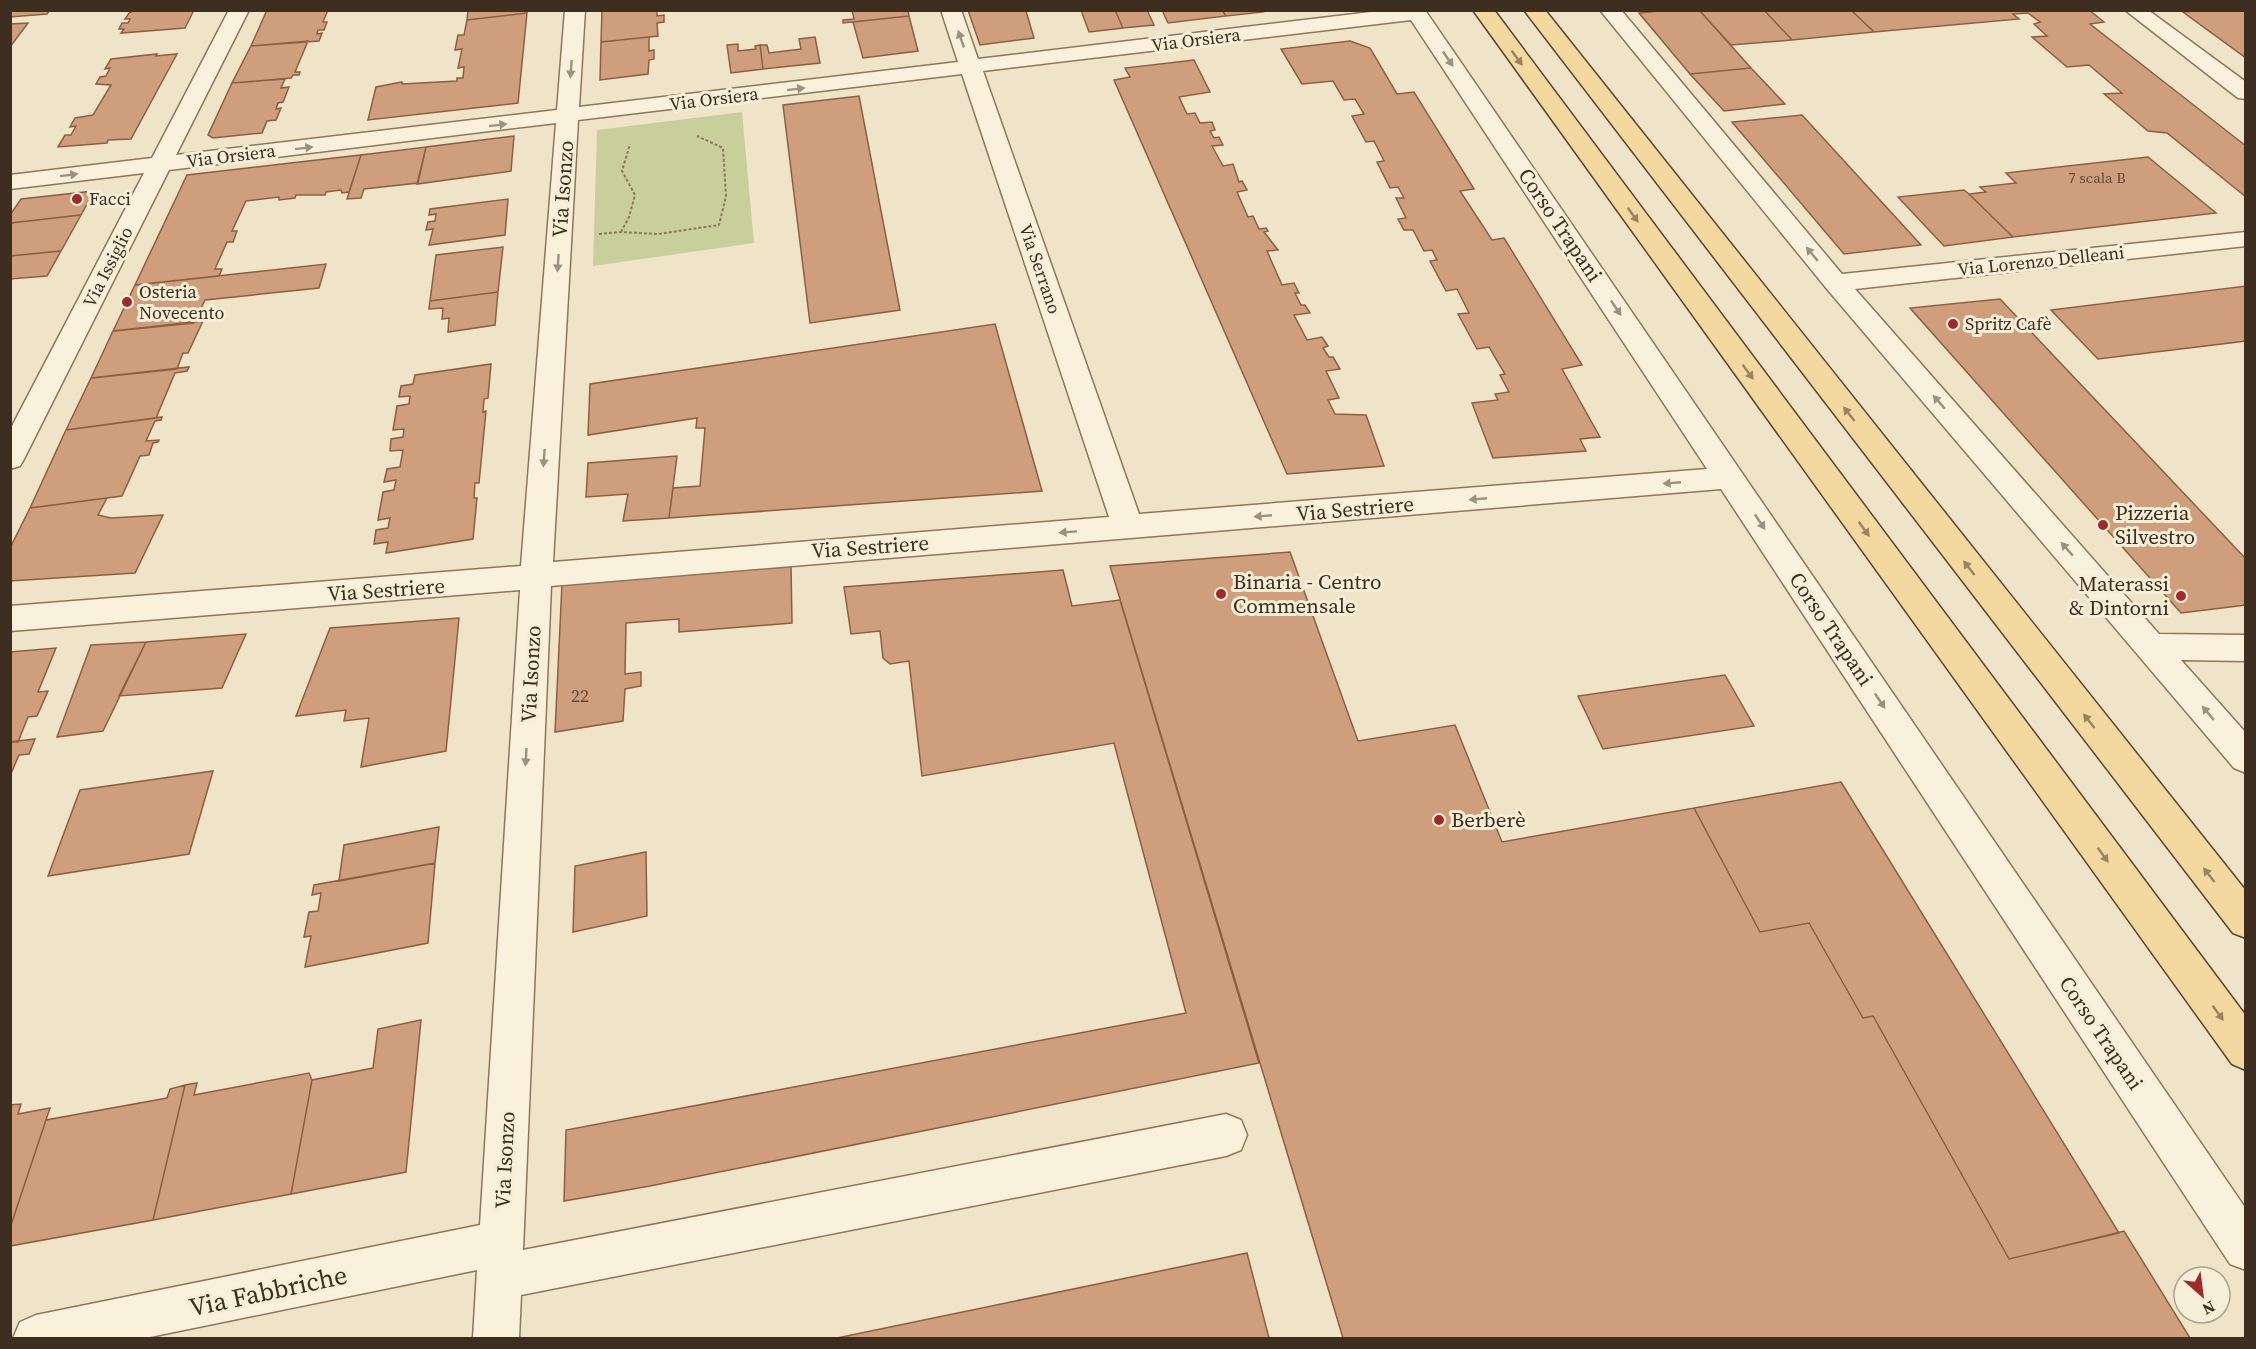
<svg xmlns="http://www.w3.org/2000/svg" width="2256" height="1349" font-family="'Source Serif 4',serif">
	<style>
		.green { fill: #c9cf9b }
		.building { fill: #cf9f7d; stroke: #8d5f41; stroke-width: 1.5 }
		.lines { fill: none; stroke-linecap: round; stroke-linejoin: round }
		.minor-casing { stroke: #8d765c; stroke-width: 3 }
		.primary-casing { stroke: #5b4430; stroke-width: 3 }
		.path { stroke: #8d765c; stroke-width: 2; stroke-dasharray: 3 2; stroke-linecap: butt }
		.minor { fill: #faf1dc; fill-rule: evenodd }
		.primary { fill: #f3d9a0; fill-rule: evenodd }
		.oneway { fill: #9c907e }
		.oneway2 { fill: #988460 }
		.poi-dot { fill: #9e2a2b; stroke: #f7eed8; stroke-width: 2 }
		.labels { text-anchor: middle; stroke-width: 6; stroke-linejoin: round; paint-order: stroke }
		.far-number-label { font-size: 15px; fill: #624a37 }
		.far-street-label { font-size: 18px; fill: #3d2e20; stroke: #f7eed8 }
		.far-poi-label { font-size: 18px; fill: #3d2e20; stroke: #f7eed8; text-anchor: start }
		.number-label { font-size: 18px; fill: #624a37 }
		.street-label { font-size: 21px; fill: #3d2e20; stroke: #f7eed8 }
		.poi-label { font-size: 21px; fill: #3d2e20; stroke: #f7eed8; text-anchor: start }
		.near-street-label { font-size: 26px; fill: #3d2e20; stroke: #f7eed8 }
	</style>
	<rect width="100%" height="100%" fill="#f0e4c8"/>
	<path class="green" d="M742,112L754,243L593,266L597,130Z"/>
	<path class="building" d="M10,10H50L47,14L10,17Z
		M135,10H194L185,28L121,33L124,29H119L122,23H128L130,19H125L129,13Z
		M267,10H328L323,22H327L324,30H318L317,34L322,33L319,41L251,46Z
		M468,10H528L527,13L467,20Z
		M602,10H657V16L664,15V22L657,23L658,36L601,42Z
		M852,10H908L909,16L843,23V20L854,19Z
		M968,10L1026,11L1034,38L980,45Z
		M1081,10H1115L1123,28L1089,32Z
		M1115,10H1147L1154,25L1123,28Z
		M1162,10H1222L1226,16L1168,23Z
		M1222,10H1261L1263,12L1226,16Z
		M1669,10H1699L1751,68L1690,74L1639,13Z
		M1699,10H1764L1792,40L1731,45Z
		M1764,10H1851L1874,32L1792,40Z
		M1851,10H2089L2104,22L2090,24L2246,146V197L2167,133L2148,131L2104,94L2122,93L2089,65L2067,67L2032,37L2047,36L2034,24L2040,22L2028,13L2013,14L2019,19L1874,32Z
		M2207,10H2246V58L2183,12Z
		M527,13L518,103L368,120L376,87L402,82V84L457,81V78H463L464,67L458,68L462,49L455,50L458,35H464L467,20Z
		M909,16L918,51L863,58L853,22Z
		M28,23L10,47V24Z
		M649,37V51L654,50V59L649,60L648,74L600,80L601,42Z
		M815,37L820,63L763,69L760,45H767L769,53L801,49L799,39Z
		M308,41L295,72H300L299,75H293L291,78L232,83L251,46Z
		M1350,41L1370,48L1397,94L1414,92L1474,189L1460,191L1492,240L1504,238L1582,365L1562,369L1600,437L1580,439L1586,451L1493,458L1472,403L1498,400L1495,394L1509,392L1500,375L1505,374L1489,347L1477,349L1458,314L1469,313L1457,289L1446,291L1430,261L1437,260L1432,250L1424,251L1413,230H1404L1398,219L1406,218L1396,198H1404L1398,187L1390,188L1377,162L1384,161L1374,141L1366,142L1352,116L1364,114L1355,99L1344,100L1333,81L1302,84L1281,49Z
		M738,44V51L756,49L755,46L760,45L763,69L731,73L727,45Z
		M157,54L156,56L177,54L131,139L108,140L107,143L58,147L65,135H71L76,126L70,127L75,118L93,115L111,85L96,84L100,77L106,76L110,68L105,69L111,59Z
		M1194,60L1210,92L1179,97L1187,114L1195,113L1200,123L1212,122L1215,130L1210,131L1214,138L1219,137L1223,145L1212,146L1223,166L1233,164L1239,182L1242,181L1247,190L1237,192L1248,217L1253,216L1259,229L1266,228L1268,231L1264,232L1278,250L1267,251L1282,285L1294,283L1299,293H1295L1301,305H1305L1310,313L1294,315L1307,340L1322,337L1328,346L1323,348L1329,357H1333L1340,369L1326,371L1339,398L1328,400L1335,414L1366,415L1384,466L1287,474L1114,80L1130,77L1125,68Z
		M1751,68L1785,104L1724,111L1690,74Z
		M285,79L281,88L289,87L283,102L278,103L276,109L281,108L276,120L267,121L262,133L213,138L208,135L232,83Z
		M859,96L900,310L810,323L783,105Z
		M1802,115L1921,245L1844,254L1732,122Z
		M514,136L511,171L417,184L426,147Z
		M426,147L418,183L364,189L361,198L347,199L361,155Z
		M361,155L349,192L342,193L341,190L326,192L325,195H296L295,198L279,200V197L246,201L232,231H237L233,242H227L215,269H222L219,276L135,285L187,175Z
		M2148,157L2216,213L2013,237L1969,194L1986,192L1980,187L2016,183L2006,173Z
		M1964,190L1969,194L2013,237L1944,246L1898,197Z
		M94,191L81,215L10,223V215L21,199Z
		M508,199L505,235L429,245L433,229L426,230L428,222L435,221L436,214L429,215L430,209Z
		M81,215L61,251L10,256L11,223Z
		M503,247L498,292L430,301L436,255Z
		M61,251L47,276L10,279V256Z
		M326,264L319,288L205,300L194,323L113,331L135,285Z
		M2246,286V341L2098,359L2051,310Z
		M498,292L495,325L448,332L449,318L442,319L443,308L429,309L430,301Z
		M2000,299L2246,559V605L2181,613L1910,308Z
		M203,321L188,353H183L177,369L91,378L113,331Z
		M995,324L1042,491L669,518L673,488L700,486L705,428H696L697,418L588,435L590,384Z
		M491,364L488,398L484,399L483,412L486,411L479,483H475L474,498H477L473,539L386,553L388,542L374,544L376,530L388,528L390,518L378,520L383,492L394,490L396,480L384,482L387,469L400,467L403,450L390,451L391,439L403,437L404,429L393,430L397,406L409,404L410,396L399,397L401,386L413,384L415,375Z
		M189,367L187,371L175,373L156,418L66,430L91,378Z
		M162,417L161,420L155,421L146,441L159,440L158,442L153,443L149,455L140,456L122,496L30,508L66,430Z
		M677,456L669,518L623,521L628,494L586,497L588,463Z
		M107,498L98,515L111,518L163,515L135,573L10,581V548L30,508Z
		M1290,552L1358,741L1455,725L1502,842L1694,808L1760,932L1809,923L1863,1018L1873,1016L2009,1259L2124,1231L2190,1338H1343L1110,566Z
		M791,566L792,623L679,632V619L626,623L625,674L641,672V686L625,689L623,721L555,732L562,584Z
		M1063,570L1072,606L1120,600L1259,1063L650,1186L564,1201L566,1130L1186,1013L1114,743L922,776L909,661L890,664L883,658L880,631L851,634L844,587Z
		M459,618L446,751L361,767L369,718L344,721L346,710L296,716L330,628Z
		M246,634L222,688L119,696L146,642Z
		M146,642L103,731L57,737L91,645Z
		M56,648L38,692L48,691L37,716L28,717L18,742H10V652Z
		M1725,675L1754,726L1603,749L1578,696Z
		M35,739L29,754L19,755L10,776V742Z
		M213,771L189,854L48,876L80,790Z
		M1841,782L2119,1233L2009,1259L1873,1016L1863,1018L1809,923L1760,932L1694,808Z
		M439,827L435,863L339,881L344,845Z
		M646,852L647,916L573,932L575,866Z
		M435,863L428,943L305,967L311,936L304,937L309,912L318,911L321,893L312,895L314,885Z
		M421,1020L406,1172L291,1194L312,1080L373,1068L378,1029Z
		M309,1073L312,1080L291,1194L153,1220L185,1085L197,1083L194,1095Z
		M185,1085L153,1220L10,1246V1228L46,1120L167,1098L170,1089Z
		M21,1104L18,1114L50,1108L10,1228V1105Z
		M1247,1253L1269,1338H837Z"/>
	<g class="lines">
		<g class="minor-casing">
			<path id="minor" d="M229,10H249L176,155L557,110L565,10H585L579,107L958,62L941,10H961L978,59L1388,10H1425L2246,1209V1270L2230,1264L1721,489L551,586L523,1250L1226,1114L1241,1120L1247,1135L1241,1150L1226,1156L521,1295L519,1338H473L477,1270L145,1338H13L20,1322L36,1315L480,1225L520,590L10,631V606L521,566L556,123L169,170L24,459L20,466L10,469V430L144,173L10,189V175L152,158ZM1411,20L1707,469L1139,514L983,71ZM962,74L1109,517L553,562L578,120Z
				M1600,10H1621L1842,274L2246,232V246L1855,289L2159,634L2246,635V661L2181,660L2246,733V773L2234,768L1827,289Z
				M2125,10H2148L2246,82V99L2238,98Z"/>
		</g>
		<g class="primary-casing">
			<path id="primary" d="M1473,10H1494L2246,1016V1070L2232,1064Z
				M1524,10H1545L2246,891V938L2233,933Z"/>
		</g>
		<path class="path" d="M621,232L629,217L635,195L622,171L630,144
			M599,234L621,232L658,234L719,225L726,196L723,148L697,136"/>
		<use href="#minor" class="minor"/>
		<use href="#primary" class="primary"/>
	</g>
	<defs><path id="oneway-solid" d="M-6-.8H1V-3.2L6.5 0L1 3.2V.8H-6Z" transform="scale(1.5)"/></defs>
	<g class="oneway">
		<use href="#oneway-solid" transform="translate(961 39) rotate(-109)"/>
		<use href="#oneway-solid" transform="translate(1448 59) rotate(56)"/>
		<use href="#oneway-solid" transform="translate(571 69) rotate(94)"/>
		<use href="#oneway-solid" transform="translate(796 89) rotate(-7)"/>
		<use href="#oneway-solid" transform="translate(498 125) rotate(-7)"/>
		<use href="#oneway-solid" transform="translate(304 148) rotate(-7)"/>
		<use href="#oneway-solid" transform="translate(69 175) rotate(-7)"/>
		<use href="#oneway-solid" transform="translate(1812 254) rotate(-130)"/>
		<use href="#oneway-solid" transform="translate(558 263) rotate(94)"/>
		<use href="#oneway-solid" transform="translate(1616 308) rotate(56)"/>
		<use href="#oneway-solid" transform="translate(1939 402) rotate(-131)"/>
		<use href="#oneway-solid" transform="translate(544 458) rotate(94)"/>
		<use href="#oneway-solid" transform="translate(1672 483) rotate(175)"/>
		<use href="#oneway-solid" transform="translate(1478 499) rotate(175)"/>
		<use href="#oneway-solid" transform="translate(1263 516) rotate(175)"/>
		<use href="#oneway-solid" transform="translate(1760 522) rotate(56)"/>
		<use href="#oneway-solid" transform="translate(1068 532) rotate(176)"/>
		<use href="#oneway-solid" transform="translate(2067 549) rotate(-131)"/>
		<use href="#oneway-solid" transform="translate(1880 701) rotate(56)"/>
		<use href="#oneway-solid" transform="translate(2208 713) rotate(-130)"/>
		<use href="#oneway-solid" transform="translate(526 757) rotate(93)"/>
	</g>
	<g class="oneway2">
		<use href="#oneway-solid" transform="translate(1517 58) rotate(54)"/>
		<use href="#oneway-solid" transform="translate(1633 215) rotate(54)"/>
		<use href="#oneway-solid" transform="translate(1748 372) rotate(54)"/>
		<use href="#oneway-solid" transform="translate(1849 414) rotate(-128)"/>
		<use href="#oneway-solid" transform="translate(1864 529) rotate(54)"/>
		<use href="#oneway-solid" transform="translate(1969 568) rotate(-128)"/>
		<use href="#oneway-solid" transform="translate(2089 721) rotate(-128)"/>
		<use href="#oneway-solid" transform="translate(2103 855) rotate(54)"/>
		<use href="#oneway-solid" transform="translate(2209 875) rotate(-128)"/>
		<use href="#oneway-solid" transform="translate(2218 1013) rotate(54)"/>
	</g>
	<g class="poi-dot">
		<circle cx="77" cy="199" r="6"/>
		<circle cx="127" cy="302" r="6"/>
		<circle cx="1953" cy="324" r="6"/>
		<circle cx="2103" cy="525" r="6"/>
		<circle cx="1221" cy="594" r="6"/>
		<circle cx="2181" cy="596" r="6"/>
		<circle cx="1439" cy="820" r="6"/>
	</g>
	<g class="labels">
		<g class="far-number-label">
			<text x="2097" y="183">7 scala B</text>
		</g>
		<g class="far-street-label">
			<text transform="translate(1196 40) rotate(-7)" y="6">Via Orsiera</text>
			<text transform="translate(714 99) rotate(-7)" y="6">Via Orsiera</text>
			<text transform="translate(231 156) rotate(-7)" y="6">Via Orsiera</text>
			<text transform="translate(2041 261) rotate(-6)" y="6">Via Lorenzo Delleani</text>
			<text transform="translate(108 267) rotate(-63)" y="6">Via Issiglio</text>
			<text transform="translate(1040 269) rotate(71)" y="6">Via Serrano</text>
		</g>
		<g class="far-poi-label">
			<text x="89" y="205">Facci</text>
			<text x="139" y="298">Osteria<tspan x="139" dy="21">Novecento</tspan></text>
			<text x="1965" y="330">Spritz Cafè</text>
		</g>
		<g class="number-label">
			<text x="580" y="702">22</text>
		</g>
		<g class="street-label">
			<text transform="translate(563 189) rotate(-86)" y="7">Via Isonzo</text>
			<text transform="translate(1560 225) rotate(56)" y="7">Corso Trapani</text>
			<text transform="translate(1355 509) rotate(-5)" y="7">Via Sestriere</text>
			<text transform="translate(870 547) rotate(-4)" y="7">Via Sestriere</text>
			<text transform="translate(386 590) rotate(-4)" y="7">Via Sestriere</text>
			<text transform="translate(1831 629) rotate(56)" y="7">Corso Trapani</text>
			<text transform="translate(531 674) rotate(-87)" y="7">Via Isonzo</text>
			<text transform="translate(2101 1033) rotate(56)" y="7">Corso Trapani</text>
			<text transform="translate(505 1160) rotate(-87)" y="7">Via Isonzo</text>
		</g>
		<g class="poi-label">
			<text x="2115" y="520">Pizzeria<tspan x="2115" dy="24">Silvestro</tspan></text>
			<text x="1233" y="589">Binaria - Centro<tspan x="1233" dy="24">Commensale</tspan></text>
			<text x="2169" y="591" text-anchor="end">Materassi<tspan x="2169" dy="24">&amp; Dintorni</tspan></text>
			<text x="1451" y="827">Berberè</text>
		</g>
		<g class="near-street-label">
			<text transform="translate(268 1291) rotate(-12)" y="9">Via Fabbriche</text>
		</g>
	</g>
	<rect width="2256" height="1349" fill="none" stroke="#3d2e20" stroke-width="24"/>
	<g transform="translate(2202 1295) rotate(152)"><circle r="28" fill="#f7eed8" stroke="#ada18e" stroke-width="1.5"/>
	<path d="M0-4.5L10 22L0 15L-10 22Z" fill="#9e2a2b"/>
	<text y="-9" font-size="16" font-weight="bold" text-anchor="middle" fill="#3d2e20">N</text>
	</g>
</svg>
